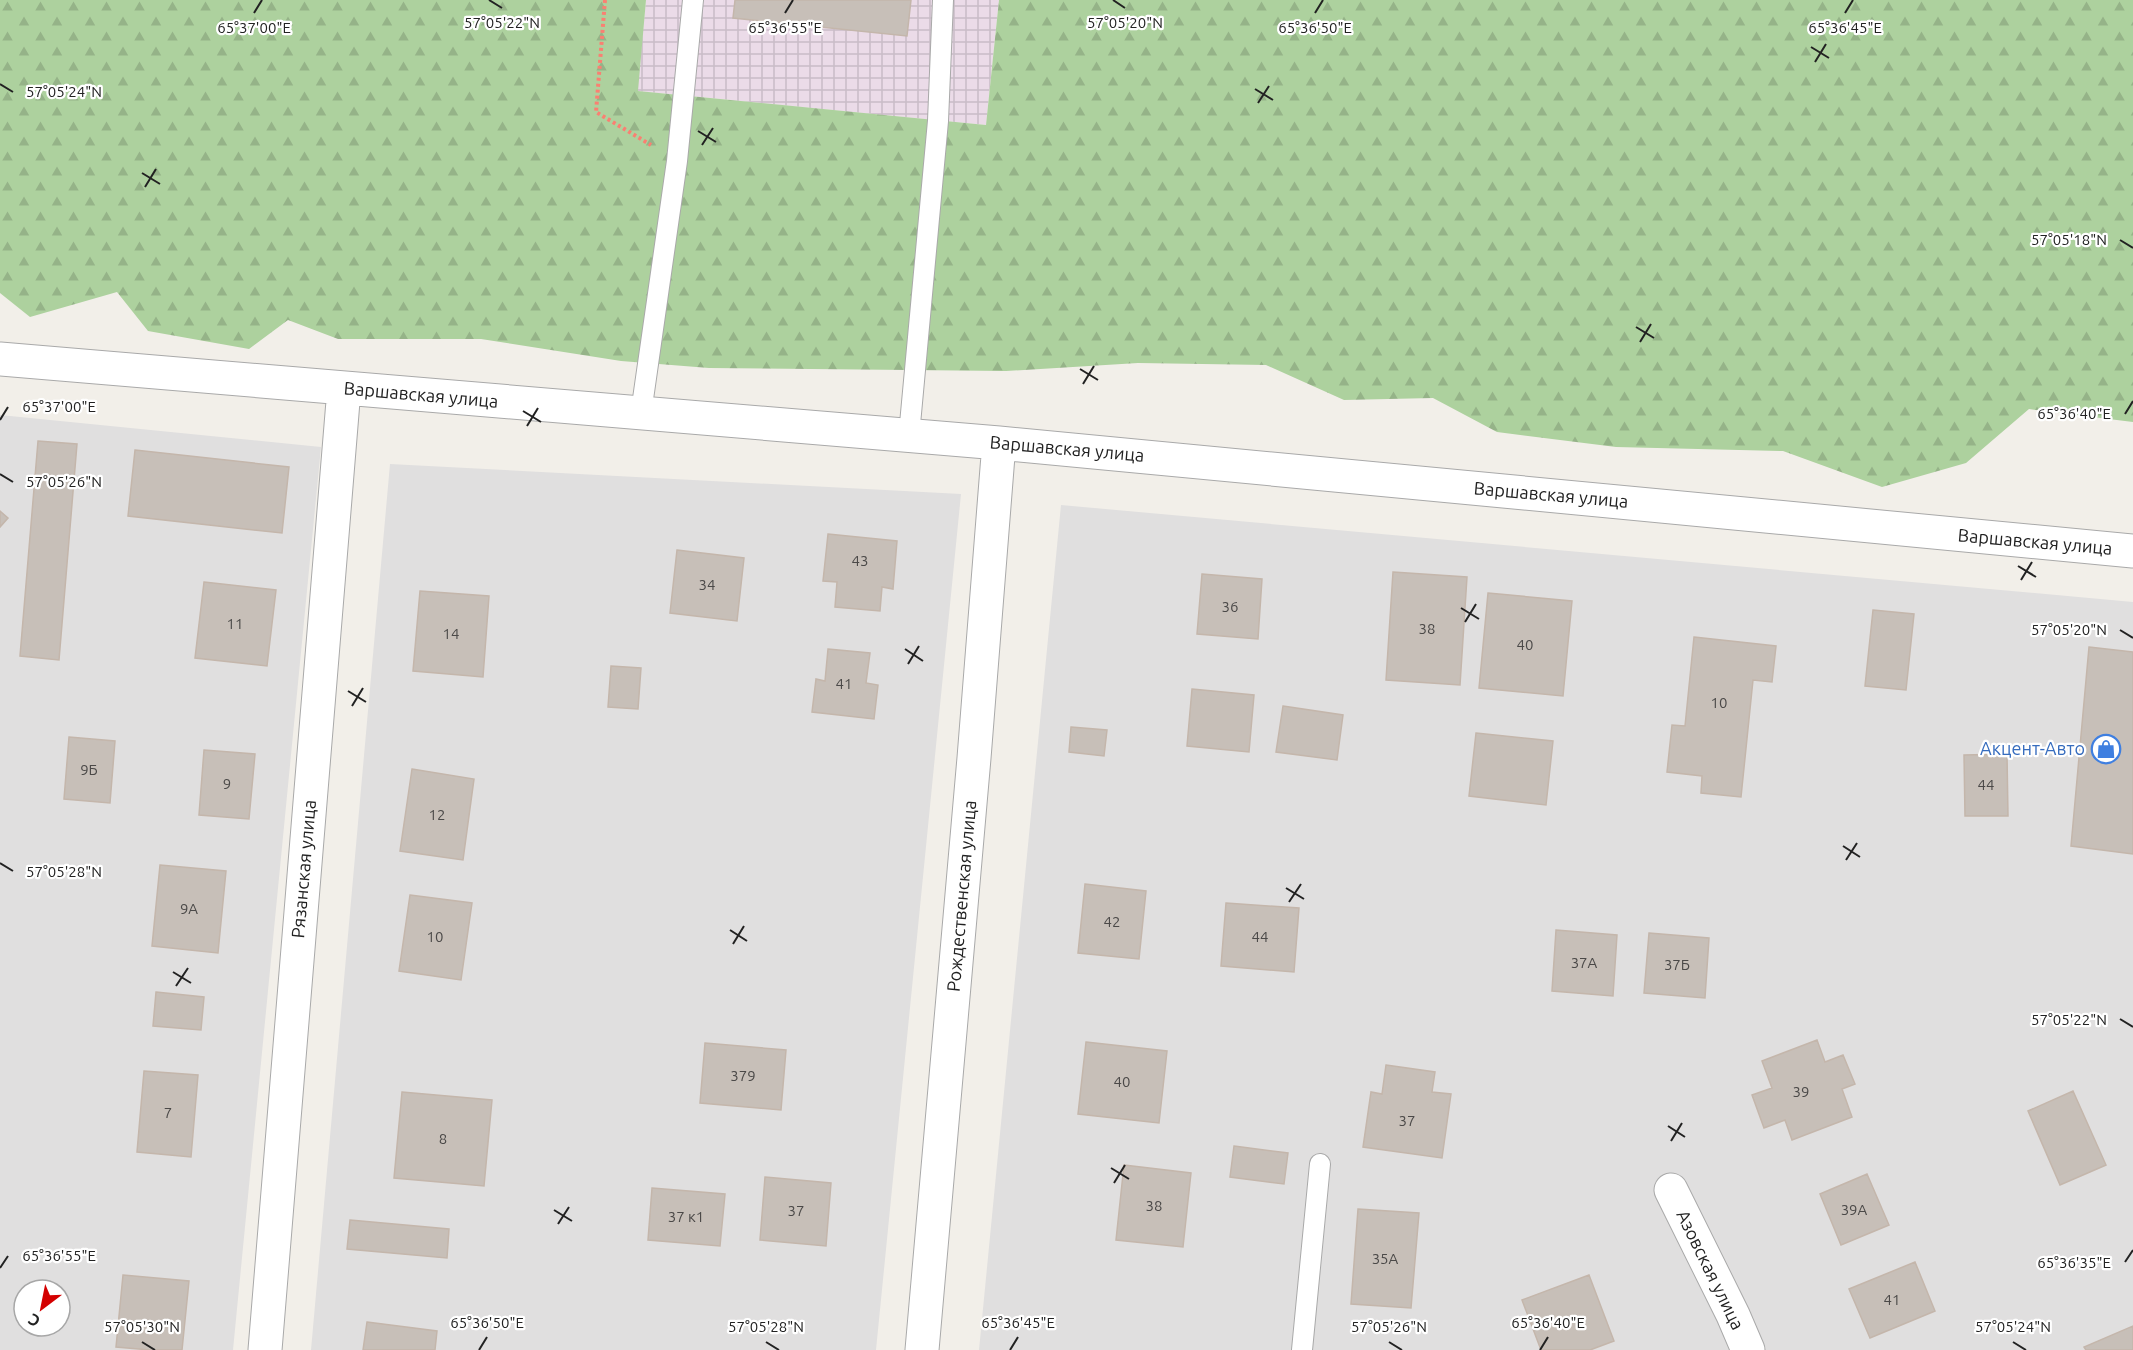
<svg xmlns="http://www.w3.org/2000/svg" width="2133" height="1350" font-family="Ubuntu,sans-serif">
	<style>
		.residential { fill: #e0dfdf; fill-rule: evenodd }
		.industrial { fill: url(#industrial-grid) }
		.forest { fill: url(#forest-firs) }
		.building { fill: #c7bfb8; stroke: #c4b6ab; stroke-width: 1.5 }
		.lines { fill: none; stroke-linecap: round; stroke-linejoin: round }
		.service-casing { stroke: #a9a9a9; stroke-width: 22 }
		.minor-casing { stroke: #a9a9a9; stroke-width: 35 }
		.path { stroke: #fa8072; stroke-width: 4; stroke-dasharray: 3 3; stroke-linecap: butt }
		.service { stroke: #fff; stroke-width: 20 }
		.minor { stroke: #fff; stroke-width: 33 }
		.ticks { fill: none; stroke: #222; stroke-width: 2 }
		.labels { text-anchor: middle; stroke-width: 4.5; stroke-linejoin: round; paint-order: stroke }
		.number-label { font-size: 15px; fill: #4b4948 }
		.street-label { font-size: 18px; fill: #222; stroke: #fff }
		.shop-label { font-size: 18px; fill: #366cbe; stroke: #fff; text-anchor: end }
		.ticks-label { font-size: 15px; text-anchor: middle; fill: #222; stroke: #fff; stroke-width: 4.5; stroke-linejoin: round; paint-order: stroke }
	</style>
	<defs>
		<pattern id="industrial-grid" width="8" height="8" patternUnits="userSpaceOnUse" patternTransform="scale(1.5)"><rect width="8" height="8" fill="#ebdbe8"/><path d="M0 4h8M4 0v8" fill="none" stroke="#c9bcc7"/></pattern>
		<pattern id="forest-firs" width="22" height="20" patternUnits="userSpaceOnUse" patternTransform="scale(1.5)"><rect width="22" height="20" fill="#add19e"/><path d="M5 1l3.5 6h-7zM16 11l3.5 6h-7z" fill="#95b388"/></pattern>
	</defs>
	<rect width="100%" height="100%" fill="#f2efe9"/>
	<path class="residential" d="M0,415L321,447L233,1350H0ZM24,1290H60V1326H24Z
		M390,464L961,494L876,1350H311Z
		M1061,505L2133,602V1350H979Z"/>
	<path class="industrial" d="M646,0H999L986,125L637,91Z"/>
	<path class="forest" d="M0,0H646L638,91L986,125L999,0H2133V422L2029,409L1966,463L1882,487L1783,451L1616,447L1497,432L1433,398L1344,400L1266,365L1138,363L1006,371L709,368L621,361L481,339H338L288,320L249,349L148,331L117,292L30,317L0,293Z"/>
	<path class="building" d="M735,0H911L907,36L733,18Z
		M38,441L77,444L59,660L20,656Z
		M135,450L289,467L282,533L128,516Z
		M0,511L8,518L0,527Z
		M828,534L897,541L893,589L882,587L880,611L835,607L837,582L823,581Z
		M677,550L744,558L737,621L670,613Z
		M1393,572L1467,577L1460,685L1386,680Z
		M1202,574L1262,579L1258,639L1197,634Z
		M204,582L276,590L267,666L195,658Z
		M420,591L489,596L483,677L413,671Z
		M1488,593L1572,601L1563,696L1479,688Z
		M1873,610L1914,614L1906,690L1865,686Z
		M1694,637L1776,646L1772,682L1753,680L1741,797L1701,793L1702,776L1667,772L1672,725L1685,726Z
		M2089,647L2133,652V854L2071,846Z
		M828,649L870,653L866,683L878,685L874,719L812,712L816,679L825,681Z
		M611,666L641,668L638,709L608,707Z
		M1192,689L1254,695L1249,752L1187,746Z
		M1283,706L1343,715L1337,760L1276,752Z
		M1071,727L1107,730L1104,756L1069,752Z
		M1476,733L1553,741L1546,805L1469,796Z
		M69,737L115,741L110,803L64,799Z
		M204,750L255,754L249,819L199,815Z
		M2007,754L2008,816H1965L1964,755Z
		M412,769L474,779L463,860L400,851Z
		M160,865L226,871L218,953L152,946Z
		M1085,884L1146,891L1139,959L1078,953Z
		M410,895L472,903L461,980L399,971Z
		M1226,903L1299,908L1294,972L1221,966Z
		M1556,930L1617,935L1613,996L1552,991Z
		M1649,933L1709,938L1705,998L1644,993Z
		M156,992L204,997L201,1030L153,1026Z
		M1817,1040L1825,1062L1843,1055L1855,1084L1842,1089L1852,1117L1792,1140L1785,1120L1764,1128L1752,1095L1772,1088L1762,1061Z
		M1086,1042L1167,1051L1159,1123L1078,1114Z
		M705,1043L786,1050L781,1110L700,1103Z
		M1386,1065L1435,1072L1432,1092L1451,1094L1442,1158L1363,1147L1371,1092L1382,1094Z
		M144,1071L198,1075L191,1157L137,1152Z
		M2073,1091L2106,1165L2060,1185L2028,1111Z
		M402,1092L492,1100L484,1186L394,1178Z
		M1234,1146L1288,1153L1284,1184L1230,1177Z
		M1124,1165L1191,1173L1183,1247L1116,1240Z
		M1867,1174L1889,1225L1841,1245L1820,1194Z
		M765,1177L831,1183L826,1246L760,1240Z
		M652,1188L725,1194L720,1246L648,1240Z
		M1358,1209L1419,1213L1411,1308L1351,1304Z
		M350,1220L449,1229L447,1258L347,1249Z
		M1915,1262L1935,1311L1870,1338L1849,1289Z
		M123,1275L189,1281L182,1350H150L116,1347Z
		M1589,1275L1614,1341L1590,1350H1541L1522,1300Z
		M367,1322L437,1331L435,1350H363Z
		M2133,1326V1350H2086L2084,1347Z"/>
	<g class="lines">
		<g class="service-casing">
			<path id="service" d="M641,413L677,161L693,0
				M909,435L938,121L943,0
				M1302,1350L1320,1164"/>
		</g>
		<g class="minor-casing">
			<path id="minor" d="M0,359L999,443L2133,551
				M1671,1190L1733,1315L1748,1350
				M265,1350L344,389
				M922,1350L974,758L999,443"/>
		</g>
		<path class="path" d="M605,0L596,112L651,145"/>
		<use href="#service" class="service"/>
		<use href="#minor" class="minor"/>
	</g>
	<path class="ticks" d="M489,0L502,8M1113,0L1125,8M254,13L262,0M785,13L793,0M1315,13L1323,0M1845,13L1853,0M1811,47L1829,58M1815,62L1826,44M0,84L13,92M1255,89L1273,100M1258,103L1269,86M698,131L716,142M702,145L713,128M142,173L160,184M145,187L156,169M2120,240L2133,248M1636,327L1654,338M1640,342L1651,324M1080,369L1098,380M1083,384L1094,366M523,411L541,422M2125,414L2133,401M0,420L8,407M527,426L538,408M0,474L13,482M2018,566L2036,577M2021,580L2032,562M1461,608L1479,619M1465,622L1476,604M2120,630L2133,638M905,649L923,661M908,664L919,646M348,691L366,702M352,706L363,688M1843,846L1860,857M1846,860L1857,843M0,863L13,871M1286,888L1304,899M1289,902L1301,884M730,930L747,941M733,944L744,926M173,972L191,983M176,986L188,968M2120,1019L2133,1027M1668,1126L1685,1137M1671,1141L1682,1123M1111,1168L1129,1179M1114,1183L1125,1165M554,1210L572,1221M558,1224L569,1207M2125,1262L2133,1250M0,1268L8,1256M142,1342L155,1350M766,1342L779,1350M1389,1342L1402,1350M2013,1342L2026,1350M479,1350L487,1337M1010,1350L1018,1337M1540,1350L1548,1337"/>
	<defs>
		<g id="shop-ring" transform="scale(1.5)"><circle r="9.5" fill="#fff" stroke="#3f7fe0" stroke-width="1.5"/><path d="M-5-2.5h2.3a2.7 3.5 0 0 1 5.4 0H5L5.5 6h-11ZM-1.5-2.5h3a1.5 2.3 0 0 0-3 0Z" fill="#3f7fe0"/></g>
	</defs>
	<g fill-rule="evenodd">
		<use href="#shop-ring" x="2106" y="749"/>
	</g>
	<g class="labels">
		<g class="number-label">
			<text x="860" y="566">43</text>
			<text x="707" y="590">34</text>
			<text x="1230" y="612">36</text>
			<text x="235" y="629">11</text>
			<text x="1427" y="634">38</text>
			<text x="451" y="639">14</text>
			<text x="1525" y="650">40</text>
			<text x="844" y="689">41</text>
			<text x="1719" y="708">10</text>
			<text x="89" y="775">9Б</text>
			<text x="227" y="789">9</text>
			<text x="1986" y="790">44</text>
			<text x="437" y="820">12</text>
			<text x="189" y="914">9А</text>
			<text x="1112" y="927">42</text>
			<text x="435" y="942">10</text>
			<text x="1260" y="942">44</text>
			<text x="1584" y="968">37А</text>
			<text x="1677" y="970">37Б</text>
			<text x="743" y="1081">379</text>
			<text x="1122" y="1087">40</text>
			<text x="1801" y="1097">39</text>
			<text x="168" y="1118">7</text>
			<text x="1407" y="1126">37</text>
			<text x="443" y="1144">8</text>
			<text x="1154" y="1211">38</text>
			<text x="1854" y="1215">39А</text>
			<text x="796" y="1216">37</text>
			<text x="686" y="1222">37 к1</text>
			<text x="1385" y="1264">35А</text>
			<text x="1892" y="1305">41</text>
		</g>
		<g class="street-label">
			<text transform="translate(421 395) rotate(5)" y="6">Варшавская улица</text>
			<text transform="translate(1067 449) rotate(5)" y="6">Варшавская улица</text>
			<text transform="translate(1551 495) rotate(5)" y="6">Варшавская улица</text>
			<text transform="translate(2035 542) rotate(5)" y="6">Варшавская улица</text>
			<text transform="translate(304 869) rotate(-85)" y="6">Рязанская улица</text>
			<text transform="translate(962 896) rotate(-85)" y="6">Рождественская улица</text>
			<text transform="translate(1710 1270) rotate(64)" y="6">Азовская улица</text>
		</g>
		<g class="shop-label">
			<text x="2085" y="755">Акцент-Авто</text>
		</g>
	</g>
	<g class="ticks-label">
		<text x="502" y="28">57°05'22"N</text>
		<text x="1125" y="28">57°05'20"N</text>
		<text x="254" y="33">65°37'00"E</text>
		<text x="785" y="33">65°36'55"E</text>
		<text x="1315" y="33">65°36'50"E</text>
		<text x="1845" y="33">65°36'45"E</text>
		<text x="64" y="97">57°05'24"N</text>
		<text x="2069" y="245">57°05'18"N</text>
		<text x="59" y="412">65°37'00"E</text>
		<text x="2074" y="419">65°36'40"E</text>
		<text x="64" y="487">57°05'26"N</text>
		<text x="2069" y="635">57°05'20"N</text>
		<text x="64" y="877">57°05'28"N</text>
		<text x="2069" y="1025">57°05'22"N</text>
		<text x="59" y="1261">65°36'55"E</text>
		<text x="2074" y="1268">65°36'35"E</text>
		<text x="487" y="1328">65°36'50"E</text>
		<text x="1018" y="1328">65°36'45"E</text>
		<text x="1548" y="1328">65°36'40"E</text>
		<text x="142" y="1332">57°05'30"N</text>
		<text x="766" y="1332">57°05'28"N</text>
		<text x="1389" y="1332">57°05'26"N</text>
		<text x="2013" y="1332">57°05'24"N</text>
	</g>
	<g transform="translate(42 1308) rotate(212)"><circle r="28" fill="#ffffff" stroke="#a7a7a7" stroke-width="1.5"/>
	<path d="M0-4.5L10 22L0 15L-10 22Z" fill="#d40000"/>
	<text y="-9" font-size="16" font-weight="bold" text-anchor="middle" fill="#222222">С</text>
	</g>
</svg>
